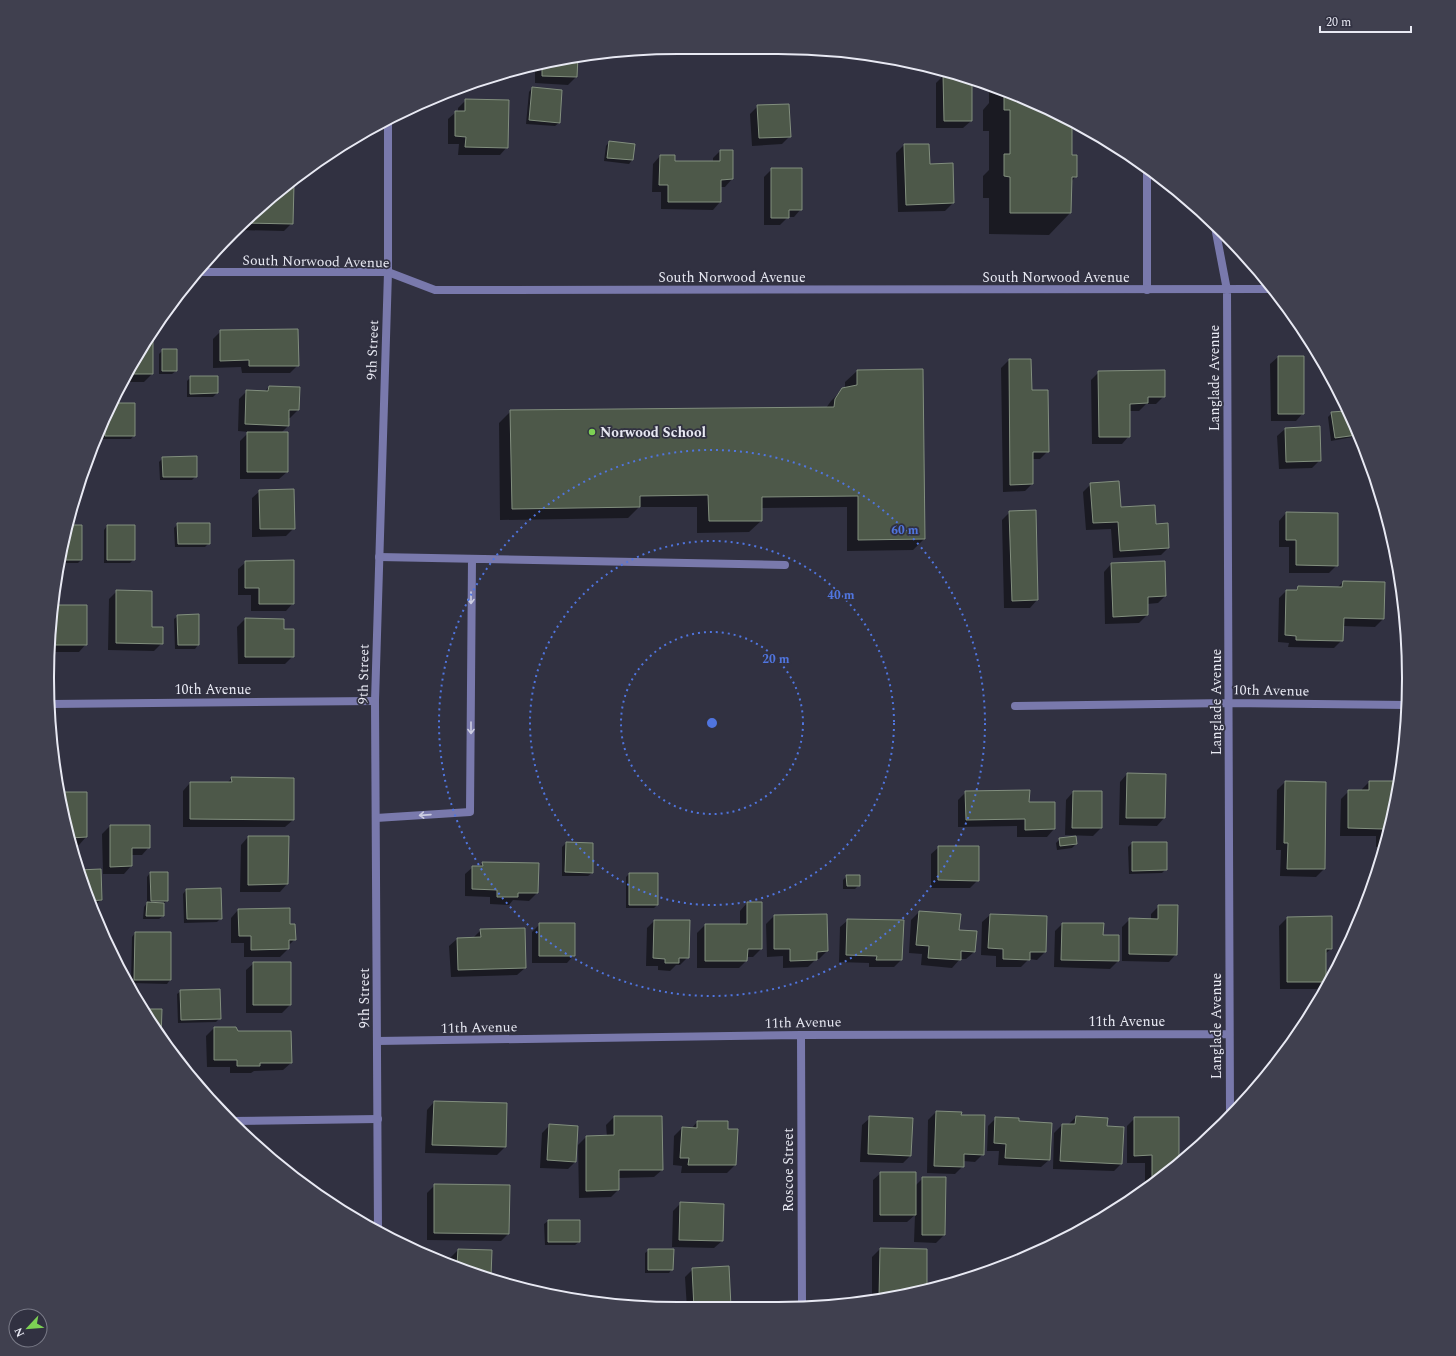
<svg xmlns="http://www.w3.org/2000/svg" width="1456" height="1356" font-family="Spectral,serif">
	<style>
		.shadow { fill: #0007 }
		.building { fill: #4d5849; stroke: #828f7e }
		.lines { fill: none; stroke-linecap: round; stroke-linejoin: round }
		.service { stroke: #7979ac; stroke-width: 8 }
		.minor { stroke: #7979ac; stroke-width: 8 }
		.tertiary { stroke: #7979ac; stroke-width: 8 }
		.oneway { stroke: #cccde1 }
		.ring { fill: none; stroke: #5075df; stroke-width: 2; stroke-dasharray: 2 4 }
		.poi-dot { fill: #7dd154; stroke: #313141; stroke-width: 1.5 }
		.labels { text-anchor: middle; stroke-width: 3.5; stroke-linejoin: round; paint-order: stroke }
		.street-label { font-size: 14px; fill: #e8e9f3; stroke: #313141 }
		.poi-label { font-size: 14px; font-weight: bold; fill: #e8e9f3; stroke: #313141; text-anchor: start }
		.rim { fill: none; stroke: #e8e9f3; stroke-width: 2 }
		.centre { fill: #5075df; stroke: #313141; stroke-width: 2 }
		.ring-label { font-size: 12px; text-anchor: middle; font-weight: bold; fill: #5075df; stroke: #313141; stroke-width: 3.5; stroke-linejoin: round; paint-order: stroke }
	</style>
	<rect width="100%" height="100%" fill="#313141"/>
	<path class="shadow" d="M577,57L576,77L568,85L535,83V64L555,59Z
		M944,75L971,121L963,128H936V83Z
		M989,87L1057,112L1076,176L1071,182L1070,213L1049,235L989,234V198H983V176L989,170V131H983V110L989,103Z
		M532,88L559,123L555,126L526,124L529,92Z
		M466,100L507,147L500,155H458L459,144H448V119L456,112H458V108Z
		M758,106L790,136L782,144L752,146L750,114Z
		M609,142L634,145L632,160L629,164L604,161L606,146Z
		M904,145L953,203L945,211L898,212L896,153Z
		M720,151L732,179L725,187H720V202L713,210L661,209V192H652L653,164L660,156L674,162H713V158Z
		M772,169L801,209L794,217H788L780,225H764V177Z
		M286,185H293L292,223L284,231L238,230Z
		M221,331L298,365L290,373H242L241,367L213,368V339Z
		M163,350L176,371L172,374H159V354Z
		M1278,357L1303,413L1296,421H1271L1270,364Z
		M1009,360H1030L1031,391L1048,451L1040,459H1032V484L1025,491L1003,492L1001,368Z
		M131,363L152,374L144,382H122Z
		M922,370L924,539L913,550L847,551V507L761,508V521L749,532L697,533V507H639L628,518L500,520L499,423L511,411L826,408L831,401L843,389H845V382L857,371Z
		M1099,372L1164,396L1156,404H1146L1139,411H1129V436L1122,444H1092L1091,380Z
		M191,377L217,393L213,397H187V381Z
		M269,387L298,410L290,418H288V426L281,433L287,472L279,479H240V441L249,432L238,431L239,399L247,391L264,392Z
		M111,404L134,435L131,439H102V423Z
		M1347,411L1358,436L1331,441L1328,417L1332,413Z
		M1285,429L1320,460L1312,468L1279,469L1277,436Z
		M163,458L196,476L192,480H160L159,462Z
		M1091,484L1120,508L1155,525L1168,548L1161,555L1113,558L1111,529L1086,530L1083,492Z
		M260,491L294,528L286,536L252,537V498Z
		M1010,512H1035L1037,600L1030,608H1004L1002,520Z
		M1286,513L1337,565L1329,573H1289V547H1279V521Z
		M178,524L209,543L205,547H175L174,528Z
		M67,526H81V560L78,563H60Z
		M107,526L134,559L130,563H104V530Z
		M246,562L293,603L286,611H251V595H238V569Z
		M1111,564L1165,596L1158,603L1147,604V615L1139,623L1105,624L1104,572Z
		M1343,582L1383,619L1375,627L1343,626L1342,640L1334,648L1288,647L1289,643L1278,642L1279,598L1286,591H1294L1298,587L1337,588Z
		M117,591L151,628L162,643L154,651L108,650L109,599Z
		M53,606H86V644L79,652H49L48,637Z
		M198,615V645L195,649H175L174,619L178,616Z
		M245,619L283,630L293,656L285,664H238L237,627Z
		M1127,774L1164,818L1157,826L1119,825L1120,782Z
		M232,778L293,820L285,827H183V791L190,783H227Z
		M1285,782L1324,869L1316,877L1280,876L1281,850H1276L1277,790Z
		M1369,782H1397L1388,841L1385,847H1376V836H1340L1341,799L1349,791H1362V789Z
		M966,792L1028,803H1054V829L1047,837H1017V826L958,827V800Z
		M1073,792L1101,828L1093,836L1065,835L1066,800Z
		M60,793H86V837L79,845H72Z
		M110,826H149V847L142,855H131V866L124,874H103L102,834Z
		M248,837H288L287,884L280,892H240L241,845Z
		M1060,839L1076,844L1072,848L1057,850L1056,843Z
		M566,843L592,873L588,876H562V847Z
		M1132,843H1166V869L1162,873L1129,874L1128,847Z
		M939,847L978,880L970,888H931V854Z
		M483,863L537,893L529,901L513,900L509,905L490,904V897L465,896V874L473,867H479Z
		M100,870L101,900L97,903L90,904L81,881L78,871Z
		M150,873L167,901L163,904V916L159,919H143L144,907L147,903V877Z
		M629,874L657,905L654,908H626V877Z
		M847,876L859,885L855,889H843V880Z
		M186,890L221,918L217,922L184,923L183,894Z
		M747,903L761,949L753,957H747L746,961L739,968H697V933L705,925H740V911Z
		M1159,906L1176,954L1169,962L1122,961V927L1130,919H1151V914Z
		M238,910L289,925L295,939L288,946V949L280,957H244V943H231V918Z
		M919,912L958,931L974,952L966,959H960L952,968L921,965L922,954L909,953L911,920Z
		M990,915L1046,917L1045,952L1037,960L1029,959L1021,967H996V956L981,955L982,922Z
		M774,916L827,951L819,959H816L808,967L783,968V956L767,957L766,924Z
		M1287,918L1331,949L1325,954V981L1322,984H1327L1321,994V985L1317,989H1280L1279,926Z
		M848,920L901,960L894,967H869V963L839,962L840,927Z
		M654,921L688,957L680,965H676L670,971L658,970V966H646L647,928Z
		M540,924L574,955L567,963H532V932Z
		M1062,924L1102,936H1118V961L1110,969L1054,967L1055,931Z
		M481,930L525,968L517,975L451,977L449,946L457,939L473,938Z
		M135,933L170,980L167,984L131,983L132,937Z
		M254,963L290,1005L282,1013H246V970Z
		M181,991L220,1018L216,1022L178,1023L177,994Z
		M214,1028L237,1032L291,1063L283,1070L254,1071L251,1073H230V1067H207L206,1036Z
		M434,1102L506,1104L505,1147L497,1155L425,1153L427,1110Z
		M936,1112L960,1116L983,1154L975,1162L963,1161V1166L955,1174L927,1173L928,1120Z
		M614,1117L662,1170L654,1177L618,1178V1190L611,1197L579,1198L578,1145L586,1137H607L606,1125Z
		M1076,1117L1106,1127L1121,1164L1114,1171L1053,1169L1054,1133L1062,1125H1068Z
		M870,1118L910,1156L903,1163L860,1162L862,1125Z
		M996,1118L1018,1122L1049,1160L1041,1167L998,1165L999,1151H987L988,1126Z
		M1135,1118H1178V1164L1145,1187V1163H1127V1126Z
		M697,1122L727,1130L735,1165L727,1173H681L682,1166L673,1165L674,1136L682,1128L691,1129Z
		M549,1126L575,1162L568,1169L540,1168L542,1133Z
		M881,1173L915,1186L923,1178L944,1235L936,1243L914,1242L915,1215L907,1222H873V1180Z
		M435,1185L508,1234L501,1241L427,1240V1193Z
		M681,1203L722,1241L714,1248L672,1247L673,1211Z
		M548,1221L579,1242L575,1245H545L544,1224Z
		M880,1249L926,1250V1288L872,1301V1257Z
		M458,1250L491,1251L490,1277L450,1265V1258Z
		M649,1250L672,1269L669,1273H645V1253Z
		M728,1267L730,1307L687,1309L685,1277L693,1269Z"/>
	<path class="building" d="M578,57L577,77L542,76V62L555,59Z
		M943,74H956L972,80V121H944Z
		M532,87L562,90L560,123L529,120Z
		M1004,92L1057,112L1072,121V155H1077V177H1072L1071,213H1010V177L1004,176V154H1010V110H1004Z
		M465,99L509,100L508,148L465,147L466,137L455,136V111H465Z
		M789,104L791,137L759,138L757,105Z
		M609,141L635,144L633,160L607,158Z
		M904,144H929L930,164L953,163L954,203L906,205Z
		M720,150H733V179L721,180V202H668V185H659L660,155H675V161H720Z
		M771,168H802V210H789V218H771Z
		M287,184H294L293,224L245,223Z
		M298,329L299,366H249V360L220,361V330Z
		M153,332V374H126L131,363Z
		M162,349H177V371H162Z
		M1278,356H1304V414H1278Z
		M1009,359H1031L1032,390H1048L1049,452H1033V484L1010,485Z
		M923,369L925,539L858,540V496L762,497V521H709L708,495L640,496V507L512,509L510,410L834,407L835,399L842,388L857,385V370Z
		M1165,370V397H1148V403L1130,404V437H1099L1098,371Z
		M190,376H218V393L190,394Z
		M269,386L300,387L299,410H289V426L245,424L246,390L268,391Z
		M111,403H135V436H105V417Z
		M1346,411L1357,435L1335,438L1331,412Z
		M1320,426L1321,461L1286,462L1285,428Z
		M247,432H288V472H247Z
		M197,456V477H163L162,457Z
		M1119,481L1121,507L1155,505L1156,524L1168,523L1169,548L1120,551L1118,522L1093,523L1090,483Z
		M294,489L295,529H260L259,490Z
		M1036,510L1038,600L1012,601L1009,511Z
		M1286,512L1338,513V566L1296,565V540H1286Z
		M177,523H210V544H178Z
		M67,525H82V560H61Z
		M107,525H135V560H107Z
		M294,560V604H259V588H245V561Z
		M1165,561L1166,596L1148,597V615L1113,617L1111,563Z
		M1343,581L1385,582L1384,619L1344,618L1343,641L1296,640V636L1285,635L1286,590H1297L1298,586L1342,587Z
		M116,590L152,591V627H163V644L116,643Z
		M54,605H87V645H49V635Z
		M199,614V645H178L177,615Z
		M245,618L284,619V629H294V657H245Z
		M1127,773L1166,774L1165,818H1126Z
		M231,777L294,778V820L190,819V782H232Z
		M1285,781L1326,782L1325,869H1287L1288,843H1284Z
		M1369,781H1397L1388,839H1383V829L1348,828V790H1369Z
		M1030,790L1029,802H1055V829L1025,830V819L966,820L965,791Z
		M1073,791H1102V828H1072Z
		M60,792H87V837L70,838Z
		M110,825H150V848H132V866L110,867Z
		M248,836H289L288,884L248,885Z
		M1076,836L1077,844L1060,846L1059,838Z
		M566,842L593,843V873L565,872Z
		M1132,842H1167V870L1132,871Z
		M938,846H979V881L938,880Z
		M482,862L539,863L538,893H518V897H497V890L472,889V866H483Z
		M101,869L102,900L89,901L81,881L78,870Z
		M150,872H168V901H151Z
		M629,873H658V905H629Z
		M846,875H860V886H847Z
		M221,888L222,919H187L186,889Z
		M147,902L164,903V916H146Z
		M747,902H762V949H748L747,961H705V924H747Z
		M1158,905H1178L1177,955L1129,954V918L1158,919Z
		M290,908V924H295L296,940H289V949L251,950V936H239L238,909Z
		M919,911L961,914L959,930L977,931L975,952L961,951V960L928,958L929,946L916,945Z
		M827,914L828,951L817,952V960L790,961V949H774V915Z
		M990,914L1047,916L1046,952H1030V960L1003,959V949L988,948Z
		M1332,916V949H1326V982H1287V917Z
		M847,919L904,920L902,960H876L877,956L846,955Z
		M654,920H690L689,958H679V963H665V959L653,958Z
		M539,923H575V956H539Z
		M1062,923H1104L1103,935H1119V961L1061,960Z
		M525,928L526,968L458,970L457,938L481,937L480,929Z
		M135,932H171V980H134Z
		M253,962H291V1005H253Z
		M220,989L221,1019L181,1020L180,990Z
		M142,1009H162L161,1038L153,1028Z
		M214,1027H236L238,1031H291L292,1063H260V1066H237V1060H214Z
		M434,1101L507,1103L506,1147L432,1145Z
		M936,1111L962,1112L961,1115H985L984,1155L964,1154V1167L934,1166Z
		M614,1116H662L663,1170H619V1190L586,1191V1136L614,1135Z
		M869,1116L913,1118L911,1156L868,1154Z
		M1076,1116L1108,1118L1107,1126L1124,1127L1122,1164L1060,1161L1062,1124H1075Z
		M995,1117L1019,1118V1121L1052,1123L1050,1160L1005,1158L1006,1144L994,1143Z
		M1134,1117H1179V1163L1152,1182V1155L1134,1156Z
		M697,1121H728V1129H738L736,1165H688L689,1158H680L682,1127L697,1128Z
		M549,1124L578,1126L576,1162L547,1160Z
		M880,1172H916V1215H880Z
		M922,1177H946L945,1235H922Z
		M434,1184L510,1185L509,1234L434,1233Z
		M680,1202L724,1204L723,1241L679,1240Z
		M548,1220H580V1242H548Z
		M880,1248L927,1249V1288L884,1298H879Z
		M458,1249L492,1250L491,1277L452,1266L457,1265Z
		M648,1249H674L673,1270H648Z
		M729,1266L731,1307L694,1309L692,1268Z"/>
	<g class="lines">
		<path class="service" d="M1147,168V290
			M1215,227L1227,290
			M379,557L785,565
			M376,818L470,812L472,559"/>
		<path class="minor" d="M196,272H388L435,290L1272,289
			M1227,290L1230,1114
			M51,704L375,701
			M1015,706L1229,703L1407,705
			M801,1035L802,1305
			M377,1041L801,1035L1229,1034
			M229,1121L378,1119"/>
		<path class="tertiary" d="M378,1230L375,701L388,272V119"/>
	</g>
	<defs><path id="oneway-shaft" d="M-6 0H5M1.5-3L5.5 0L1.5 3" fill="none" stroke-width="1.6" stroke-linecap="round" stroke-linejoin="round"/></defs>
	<g class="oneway">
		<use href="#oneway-shaft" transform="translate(471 598) rotate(90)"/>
		<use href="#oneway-shaft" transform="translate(471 728) rotate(90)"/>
		<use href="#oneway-shaft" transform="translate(425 815) rotate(176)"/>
	</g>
	<g class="ring">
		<circle cx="712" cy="723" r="91"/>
		<circle cx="712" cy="723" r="182"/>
		<circle cx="712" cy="723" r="273"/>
	</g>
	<circle class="poi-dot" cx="592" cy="432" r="4"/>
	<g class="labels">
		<g class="street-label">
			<text transform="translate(316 261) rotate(1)" y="5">South Norwood Avenue</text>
			<text x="732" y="282">South Norwood Avenue</text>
			<text x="1056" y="282">South Norwood Avenue</text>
			<text transform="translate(372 350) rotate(-88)" y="5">9th Street</text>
			<text transform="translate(1214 378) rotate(-90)" y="5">Langlade Avenue</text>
			<text transform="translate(363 674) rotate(-89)" y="5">9th Street</text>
			<text x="213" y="694">10th Avenue</text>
			<text transform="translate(1271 690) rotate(1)" y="5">10th Avenue</text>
			<text transform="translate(1216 702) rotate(-90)" y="5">Langlade Avenue</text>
			<text transform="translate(364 998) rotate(-90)" y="5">9th Street</text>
			<text x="1127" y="1026">11th Avenue</text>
			<text transform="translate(803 1022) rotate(-1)" y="5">11th Avenue</text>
			<text transform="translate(1216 1026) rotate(-90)" y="5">Langlade Avenue</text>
			<text transform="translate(479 1027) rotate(-1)" y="5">11th Avenue</text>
			<text transform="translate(788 1170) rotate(-90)" y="5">Roscoe Street</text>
		</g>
		<g class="poi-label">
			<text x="600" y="437">Norwood School</text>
		</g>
	</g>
	<path d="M0 0H1456V1356H0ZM678 54H778A624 624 0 0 1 1402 678V678A624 624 0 0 1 778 1302H678A624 624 0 0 1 54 678V678A624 624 0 0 1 678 54Z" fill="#40404f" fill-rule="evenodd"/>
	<path class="rim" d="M678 54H778A624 624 0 0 1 1402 678V678A624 624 0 0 1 778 1302H678A624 624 0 0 1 54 678V678A624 624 0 0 1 678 54Z"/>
	<circle cx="712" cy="723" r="6" class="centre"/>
	<g class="ring-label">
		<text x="905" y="534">60 m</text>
		<text x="841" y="599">40 m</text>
		<text x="776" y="663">20 m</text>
	</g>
	<g transform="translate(28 1328) rotate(244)"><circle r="19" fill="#313141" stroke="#7a7b88"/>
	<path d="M0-3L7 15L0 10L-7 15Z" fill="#7dd154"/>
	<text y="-6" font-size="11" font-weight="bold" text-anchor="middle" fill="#e8e9f3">N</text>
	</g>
	<path d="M1320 26v6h91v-6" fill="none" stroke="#e8e9f3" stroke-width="2"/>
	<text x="1326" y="26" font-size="12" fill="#e8e9f3" stroke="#313141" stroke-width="3" paint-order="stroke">20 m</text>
</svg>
